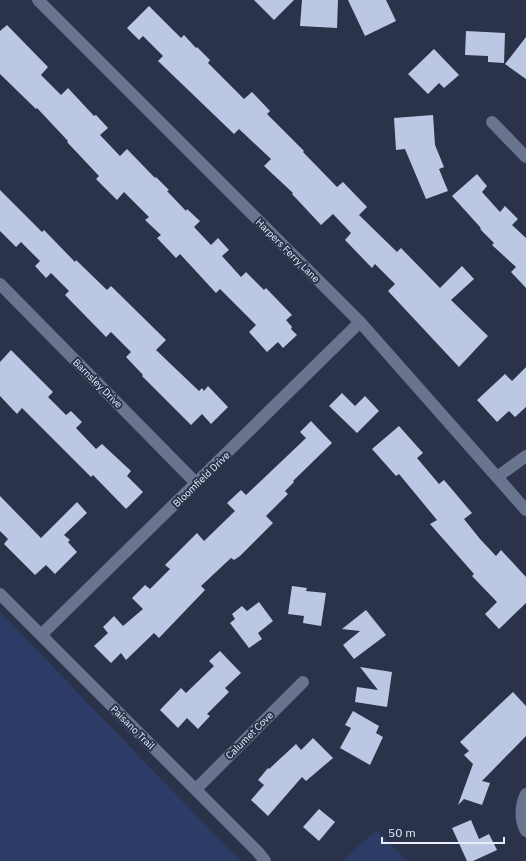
<svg xmlns="http://www.w3.org/2000/svg" width="526" height="861" font-family="'IBM Plex Sans',sans-serif">
	<style>
		.green { fill: #2d3c67 }
		.building { fill: #bbc7e3 }
		.lines { fill: none; stroke-linecap: round; stroke-linejoin: round }
		.street { stroke: #6a748e; stroke-width: 12 }
		.labels { text-anchor: middle; stroke-width: 4; stroke-linejoin: round; paint-order: stroke }
		.street-label { font-size: 10px; fill: #e6ecfa; stroke: #2a3349 }
	</style>
	<rect width="100%" height="100%" fill="#2a3349"/>
	<path class="green" d="M0,612L215,835L241,861H0Z
		M377,830L407,861H342Z"/>
	<path class="building" d="M254,0H294L274,20Z
		M302,0H338L337,28L300,26Z
		M348,0H386L396,21L365,36Z
		M149,6L181,38L184,35L196,48L197,47L210,60L208,63L244,99L252,92L270,111L267,114L304,151L303,152L337,187L343,182L367,207L359,215L397,252L401,248L440,288L462,266L474,279L451,300L488,336L459,367L388,291L395,284L375,264L372,268L345,240L351,233L333,214L321,225L292,194L293,193L264,166L271,159L239,129L234,134L158,61L163,56L143,36L139,40L127,28Z
		M7,25L48,67L41,75L61,95L68,88L94,116L96,115L108,128L100,135L120,156L127,149L155,178L156,177L169,190L167,191L186,211L187,209L200,221L194,227L211,245L218,238L229,250L222,256L241,277L246,272L264,290L266,288L292,315L286,320L292,327L291,329L297,335L283,348L278,342L267,352L249,332L256,325L220,289L216,293L180,254L176,258L157,238L161,235L145,220L149,217L124,192L117,200L96,179L99,176L67,142L68,141L37,108L36,109L0,74V31Z
		M466,31L505,33L504,63L488,62V56L465,55Z
		M526,37V79L505,64Z
		M434,49L459,75L444,88L439,83L428,94L408,74Z
		M433,115L435,145L444,167L439,169L448,191L426,199L405,149L396,150L394,118Z
		M477,174L487,186L482,192L500,212L505,206L518,219L512,225L526,238V288L511,272L516,267L492,245L494,243L481,230L480,227L452,196Z
		M0,190L42,232L44,230L75,262L76,260L107,290L111,286L166,340L156,350L199,391L202,388L204,391L208,386L228,407L211,424L202,414L191,425L142,376L143,375L126,357L131,352L111,332L106,337L65,295L69,291L51,273L46,278L35,266L40,261L21,242L16,247L0,231Z
		M11,350L53,392L48,397L66,415L71,411L82,422L76,428L96,449L102,444L131,471L127,476L143,492L126,509L93,475L91,477L22,408L17,414L0,396V362Z
		M526,367V407L515,417L509,411L497,422L477,400L505,374L512,381Z
		M342,393L355,406L365,396L379,411L357,433L329,406Z
		M311,421L332,443L293,481L294,482L285,491L288,494L266,516L273,523L240,556L234,560L231,558L201,586L205,590L159,638L154,633L126,660L121,653L111,663L94,646L108,633L103,627L114,616L123,626L143,609L132,598L145,585L150,589L170,569L165,565L197,533L204,541L235,511L227,503L241,490L246,495L306,438L300,432Z
		M399,426L423,453L417,458L439,484L444,480L472,513L464,519L480,539L496,556L501,550L526,577V603L499,629L485,614L497,602L472,576L474,574L430,524L437,520L399,474L396,476L372,449Z
		M0,496L41,538L77,502L87,513L64,535L70,540L68,542L77,552L55,574L46,565L35,575L4,544L8,539L0,531Z
		M292,586L307,588L306,591L326,593L321,626L303,623L304,616L288,614Z
		M259,602L273,621L258,633L262,639L249,648L230,623L235,619L232,614L242,606L247,611Z
		M366,610L386,635L354,659L343,645L360,631L342,629Z
		M220,651L241,673L225,688L229,692L207,714L210,716L198,729L187,718L178,728L160,710L181,688L186,693L214,666L209,661Z
		M360,667L392,672L387,707L355,702L357,687L378,690Z
		M513,692L526,706V736L482,781L490,783L482,805L464,799L458,805L473,764L464,755L469,751L460,742Z
		M353,711L379,726L376,733L383,737L370,765L340,748L351,728L345,725Z
		M313,738L333,758L306,781L302,777L268,816L251,800L264,785L258,780L268,768L269,769L296,744L301,750Z
		M319,809L335,822L319,841L303,827Z
		M471,820L479,839L489,834L497,850L473,861H467L452,828Z"/>
	<g class="lines">
		<path class="street" d="M38,0L360,322L526,510
			M492,122L526,157
			M0,284L196,483
			M497,477L526,456
			M0,594L258,852L265,861
			M41,635L360,322
			M196,789L303,682
			M526,794C520,806 520,820 526,831"/>
	</g>
	<g class="labels">
		<g class="street-label">
			<text transform="translate(288 250) rotate(45)" y="4">Harpers Ferry Lane</text>
			<text transform="translate(98 383) rotate(45)" y="4">Barnsley Drive</text>
			<text transform="translate(201 479) rotate(-44)" y="4">Bloomfield Drive</text>
			<text transform="translate(133 727) rotate(45)" y="4">Paisano Trail</text>
			<text transform="translate(249 735) rotate(-45)" y="4">Calumet Cove</text>
		</g>
	</g>
	<path d="M382 837v6h122v-6" fill="none" stroke="#e6ecfa" stroke-width="2"/>
	<text x="388" y="837" font-size="12" fill="#e6ecfa" stroke="#2a3349" stroke-width="3" paint-order="stroke">50 m</text>
</svg>
